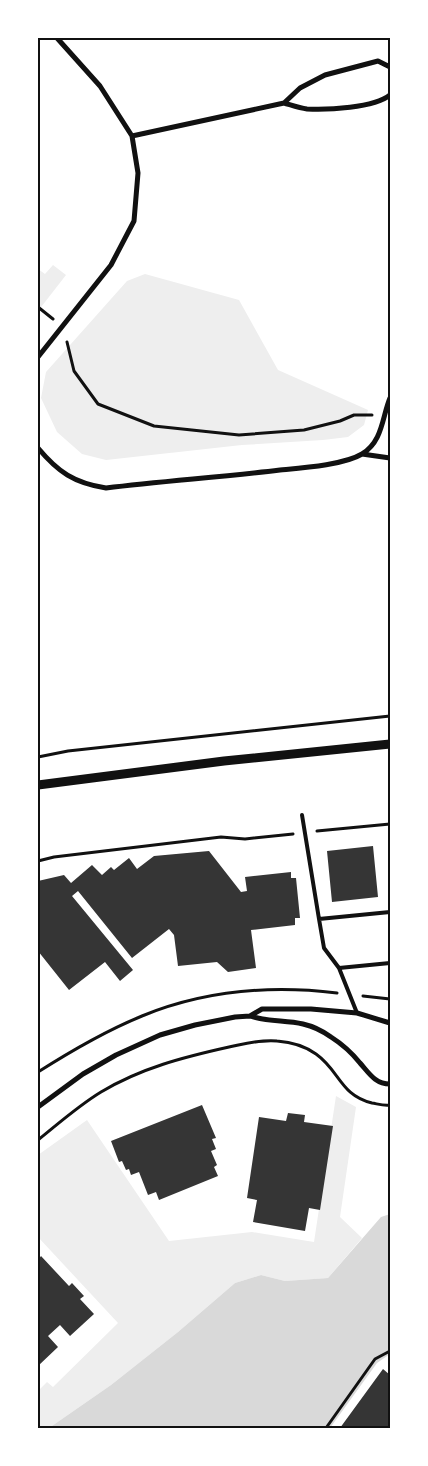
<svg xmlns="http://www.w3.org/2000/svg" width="428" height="1466" font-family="'Fira Sans',sans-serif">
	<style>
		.green { fill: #eee }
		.water { fill: #d9d9d9 }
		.building { fill: #353535 }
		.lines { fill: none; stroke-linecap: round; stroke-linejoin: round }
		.path { stroke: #111; stroke-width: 3 }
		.service { stroke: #111; stroke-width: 4 }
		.minor { stroke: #111; stroke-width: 5 }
		.tertiary { stroke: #111; stroke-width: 9 }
		.neatline { fill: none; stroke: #111; stroke-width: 2 }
	</style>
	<rect width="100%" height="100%" fill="#fff"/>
	<path class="green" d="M53,265L66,275L38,311V269L45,274Z
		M145,274L239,300L278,370L368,410L364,425L348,437L323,440L242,445L106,460L82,454L57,432L41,398L46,372L127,281Z
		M336,1096L356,1107L340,1217L362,1238L328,1278L285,1281L261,1275L235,1283L178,1332L111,1385L49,1428H38V1391L47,1382L53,1387L118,1323L38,1237V1155L87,1120L169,1241L252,1232L314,1242Z"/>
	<path class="water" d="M390,1214V1354L377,1363L330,1428H49L111,1385L178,1332L235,1283L261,1275L285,1281L328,1278L381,1217Z"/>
	<path class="building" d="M373,846L378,897L332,902L327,851Z
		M209,851L241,892L247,891L245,877L291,872V878H296L300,918H295V925L251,930L256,968L228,972L217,962L178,966L174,935L169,929L132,958L78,891L72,896L133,970L120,981L105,962L69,990L38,951V881L64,875L71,883L92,865L102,875L111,867L114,870L129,858L137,869L154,856Z
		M202,1105L216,1138L212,1139L216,1149L211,1151L217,1165L214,1167L218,1176L159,1200L156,1192L148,1195L139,1172L131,1175L129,1169L126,1170L122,1161L119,1162L111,1141Z
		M288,1113L305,1115L304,1122L333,1126L320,1210L309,1208L305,1231L253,1222L257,1200L247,1198L259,1117L286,1121Z
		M41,1256L69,1286L72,1283L84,1296L80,1299L94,1314L70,1336L60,1325L48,1336L58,1347L38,1366V1260Z
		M383,1369L390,1375V1428H340Z"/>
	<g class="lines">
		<path class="path" d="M38,307L53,319
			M67,342L74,371L98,404L154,426L239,435L304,430L340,421L354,415H372
			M38,757L68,751L390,716
			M317,831L390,824
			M38,861L54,857L221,837L245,839L293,834
			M363,996L390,999
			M38,1072C71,1051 105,1031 142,1016C203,991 271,985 337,993
			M38,1140C58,1124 78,1106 101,1092C141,1068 184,1057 229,1047C244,1044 262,1039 277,1041C291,1042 305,1046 316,1054C340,1071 340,1095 372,1103C378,1104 384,1106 390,1105
			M326,1428L375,1359L390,1351"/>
		<path class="service" d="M302,815L319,919L390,912
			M319,919L324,948L339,968L357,1013
			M339,968L390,963"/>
		<path class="minor" d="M284,103L300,88L325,75L378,61L390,67
			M132,136L284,103C291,105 299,108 307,109C327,110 374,108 390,95
			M38,357L111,265L134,221L138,173L132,136L100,86L57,38
			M38,448C58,472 74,483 106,488C164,481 222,477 280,470C301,468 344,465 362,454C383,441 382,417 390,398
			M362,454L390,458
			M250,1016C268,1022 285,1020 303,1024C312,1026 324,1032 331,1037C342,1044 352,1053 360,1063C369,1073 375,1084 390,1084
			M38,1107L83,1074L116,1055L160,1035L195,1025L235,1017L250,1016L262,1009H311L357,1013L390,1023"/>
		<path class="tertiary" d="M38,785L224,761L390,744"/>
	</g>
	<rect width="428" height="1466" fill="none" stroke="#ffffff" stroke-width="78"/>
	<rect x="39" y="39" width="350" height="1388" class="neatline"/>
</svg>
